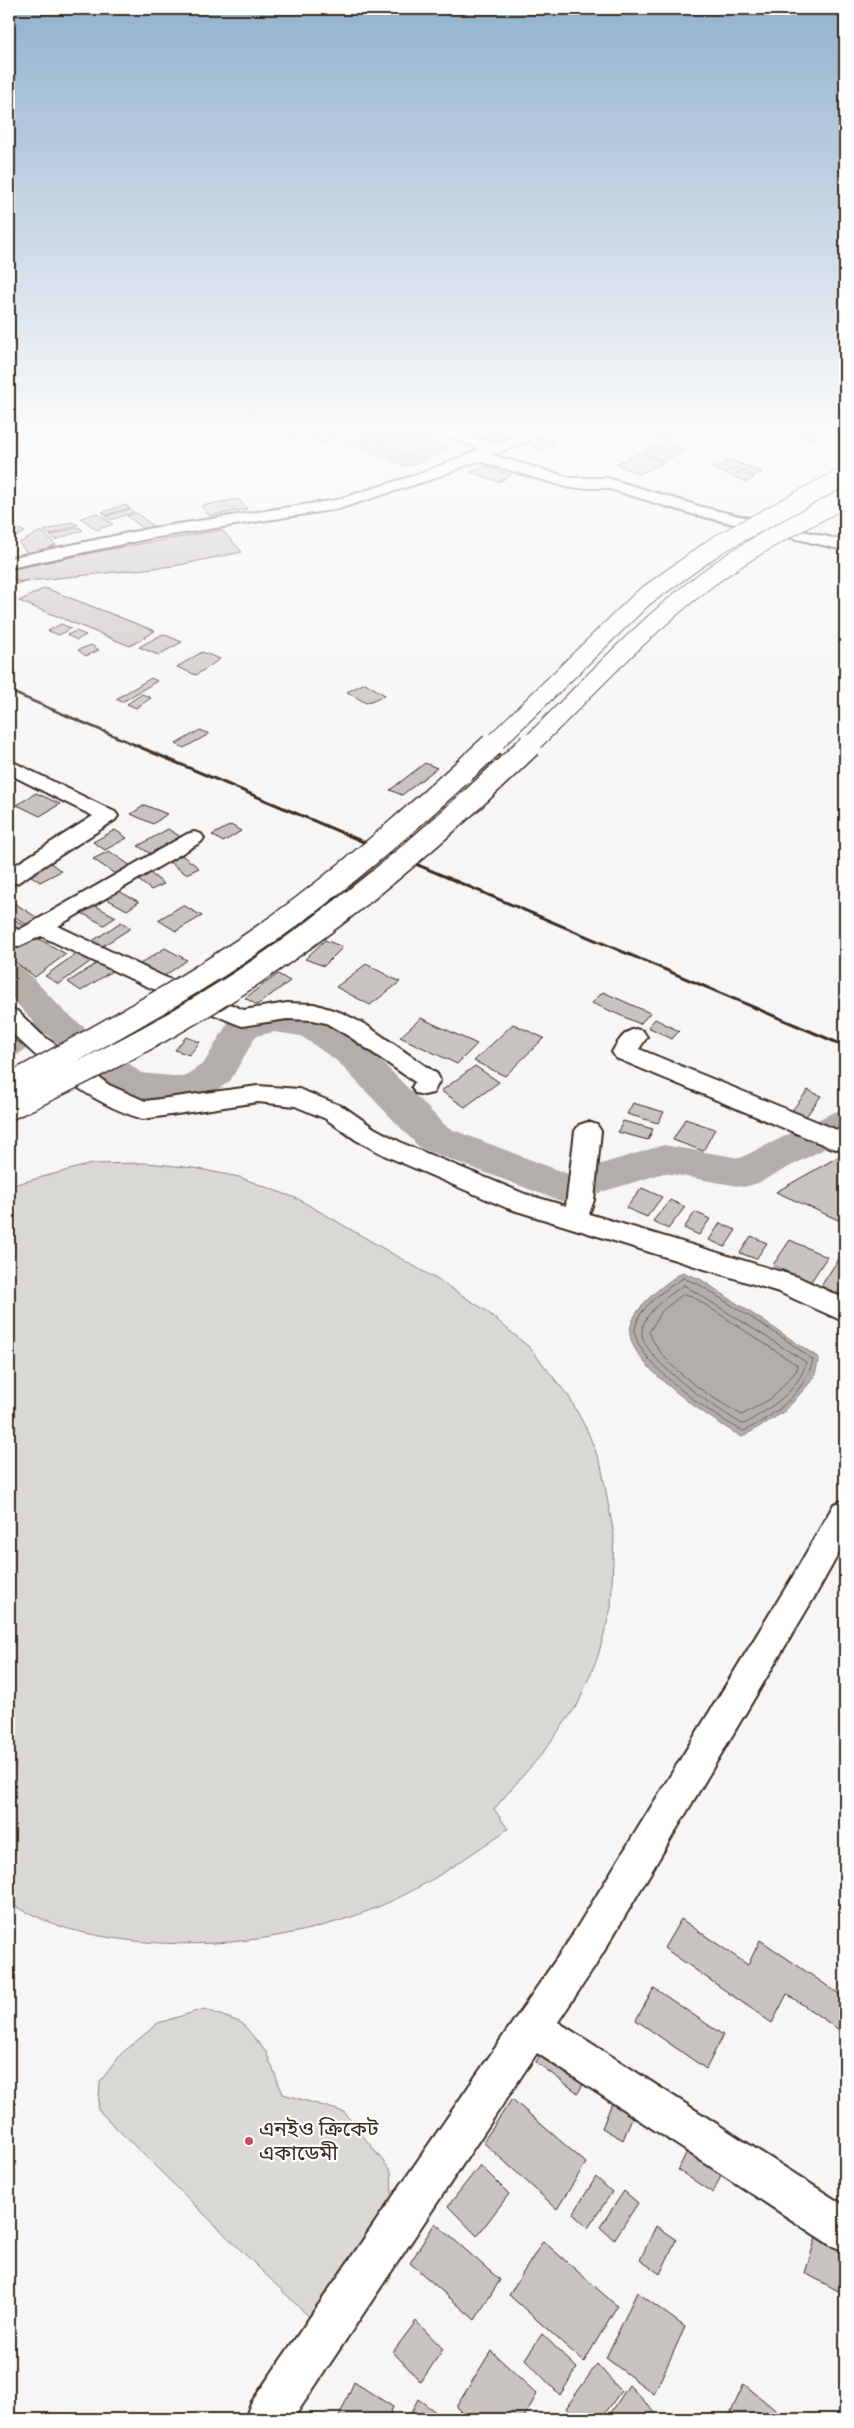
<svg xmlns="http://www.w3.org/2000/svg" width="854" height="2428" font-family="Caveat,'Noto Sans Bengali',sans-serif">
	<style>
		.green { fill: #dbd9d6; stroke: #8b827a }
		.water { fill: #b4aeaa; stroke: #847972 }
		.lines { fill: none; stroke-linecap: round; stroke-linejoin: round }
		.shore { stroke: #6b5f56; stroke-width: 1 }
		.canal { fill: #b4aeaa; fill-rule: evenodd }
		.river { fill: #b4aeaa; fill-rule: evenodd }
		.building { fill: #c9c3c1; stroke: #3b2a1e }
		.street-casing { stroke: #3b2a1e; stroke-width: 4 }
		.street { fill: #fff; fill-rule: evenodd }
		.rail-far1 { stroke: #3b2a1e; stroke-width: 2.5 }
		.rail { stroke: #3b2a1e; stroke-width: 3 }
		.primary-bridge-far1-casing { stroke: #3b2a1e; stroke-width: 20; stroke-linecap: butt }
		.primary-bridge-casing { stroke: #3b2a1e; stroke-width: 26; stroke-linecap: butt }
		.primary-bridge-far1 { stroke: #fff; stroke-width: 18 }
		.primary-bridge { stroke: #fff; stroke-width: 23 }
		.poi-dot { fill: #d1495b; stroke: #fff; stroke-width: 2 }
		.labels { text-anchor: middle; stroke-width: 4.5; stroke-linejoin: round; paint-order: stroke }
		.near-poi-label { font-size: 21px; fill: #3b2a1e; stroke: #fff; text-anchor: start }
	</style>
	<rect width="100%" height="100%" fill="#f7f6f6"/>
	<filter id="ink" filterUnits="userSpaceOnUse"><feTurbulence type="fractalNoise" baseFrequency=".02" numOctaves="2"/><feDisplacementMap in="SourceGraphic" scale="10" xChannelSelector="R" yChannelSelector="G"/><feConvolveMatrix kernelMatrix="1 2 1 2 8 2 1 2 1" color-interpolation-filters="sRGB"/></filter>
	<g filter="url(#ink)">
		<path class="green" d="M148,1163L194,1168L239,1177L298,1199L438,1280L485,1310L530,1348L569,1397L587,1430L601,1465L614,1535L611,1608L598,1656L578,1704L541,1755L494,1809L508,1829C467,1857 425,1888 378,1907C283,1946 168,1955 69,1929C48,1923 28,1912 9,1904V1186L91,1164Z
			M204,2009L242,2023L266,2052L283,2094L344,2112L391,2171L393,2216L335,2291L309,2317L98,2110L100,2082L121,2054L158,2023Z"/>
		<path class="water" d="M378,430H409L450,450L407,467L347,442Z
			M682,1272L700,1279L819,1358L814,1378L784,1412L742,1437C714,1421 629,1366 630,1332C631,1307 664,1285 682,1272Z"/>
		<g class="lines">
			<path class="shore" d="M377,430L376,435L366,440L365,444L406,461L433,451V447L410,436L408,430
				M384,430L379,441L381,444L407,455L418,451V447L404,439L402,430
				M683,1278L698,1284L785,1339L813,1360C804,1394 774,1416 744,1431C718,1420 633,1361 635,1330C637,1307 666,1289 683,1278Z
				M684,1285L806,1362C799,1391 770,1408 746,1423L742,1424C719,1410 643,1361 642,1333C642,1312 670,1295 684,1285Z
				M684,1294L692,1296L797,1365V1370L772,1398L742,1415C709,1396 664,1369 649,1332L662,1311Z"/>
			<path class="canal" d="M52,1013L59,1015L63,1020L59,1025L17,1055L9,1057V1040L45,1015Z"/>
			<path class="river" d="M9,963L21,966L65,1012L141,1073L183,1077L204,1063L230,1019L274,1008L324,1018L363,1043L448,1128L568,1174L664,1145L740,1158L832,1113L845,1109V1138L758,1183L744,1187L664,1173L566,1203L420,1148L337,1061L301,1036L274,1032L256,1036L230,1081L203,1100L190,1104L131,1098L118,1094L39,1028L9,995Z"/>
		</g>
		<path class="building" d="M282,430L296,437L289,439L272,431Z
			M337,430H355L337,437L329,433Z
			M478,430H496L470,440L461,436Z
			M501,430L510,434L491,441L482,437Z
			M611,430H624L606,438L599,435Z
			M645,430H662L650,435L642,431Z
			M672,430H688L665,440L656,437Z
			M788,430H831L808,440L786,431Z
			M546,439L555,442L539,450L531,447Z
			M665,442L686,450L663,461L642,452Z
			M640,453L663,463L639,474L616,464Z
			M730,460L762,472L755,476L723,463Z
			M719,465L754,478L747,482L712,468Z
			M486,466L511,475L499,482L471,472Z
			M238,499L247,509L210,516L201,506Z
			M125,505L130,508L106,515L102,512Z
			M130,509L134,512L111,520L106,516Z
			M97,513L113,524L97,530L81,518Z
			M137,513L154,527L144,529L127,516Z
			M72,522L78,525L49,535L44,531Z
			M9,525L25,532L9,540Z
			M78,527L83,530L55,540L50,536Z
			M222,530L242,552L174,566L19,582L9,573V570L111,549Z
			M41,531L56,545L29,555L19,543Z
			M9,574L19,582L28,580L13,585L9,582Z
			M45,588L155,631L130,646L19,601Z
			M61,624L71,628L59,635L48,631Z
			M76,631L86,635L77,640L67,635Z
			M163,634L182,642L158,655L139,647Z
			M91,645L99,650L86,656L78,650Z
			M202,652L220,659L196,675L177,667Z
			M151,678L157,681L122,702L116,699Z
			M365,683L385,695L366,703L347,692Z
			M142,694L151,698L136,708L127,704Z
			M200,730L209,734L184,748L176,744Z
			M425,763L437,768L402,795L390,790Z
			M36,793L60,804L40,816L17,805Z
			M145,805L167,814L153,824L131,814Z
			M231,825L241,831L223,842L212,835Z
			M168,829L184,839L154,856L138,846Z
			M115,830L127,838L105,850L93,842Z
			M109,851L134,868L118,876L93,859Z
			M179,853L199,868L186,874L166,860Z
			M48,861L61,871L40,882L27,873Z
			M145,869L164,884L151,890L132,875Z
			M115,889L139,902L127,910L103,897Z
			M14,903L44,922L33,929L9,913V906Z
			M92,904L116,917L104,925L80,912Z
			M183,905L202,916L176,931L158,920Z
			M9,916L31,930L21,936L9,928Z
			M121,922L131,928L101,947L91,942Z
			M32,935L66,954L35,977L9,957V950Z
			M325,940L343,947L324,966L305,959Z
			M165,948L187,960L163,977L140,964Z
			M77,953L91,961L59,984L45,976Z
			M99,962L112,971L81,991L68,982Z
			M366,964L400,982L370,1005L336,987Z
			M278,974L290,981L257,1005L245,998Z
			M603,992L650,1013L640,1024L592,1003Z
			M421,1018L477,1044L457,1064L400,1037Z
			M655,1019L679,1031L672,1039L648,1027Z
			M513,1024L544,1038L505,1076L474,1061Z
			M186,1037L200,1042L189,1055L175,1050Z
			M475,1066L499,1082L465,1107L441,1091Z
			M808,1090L821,1096L804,1119L790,1113Z
			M633,1103L664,1112L658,1123L627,1114Z
			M685,1119L715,1129L703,1151L673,1140Z
			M623,1121L653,1129L648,1140L618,1132Z
			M845,1153V1223L776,1192Z
			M642,1188L662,1197L647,1217L626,1208Z
			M670,1200L685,1207L668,1229L653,1221Z
			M695,1212L710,1219L699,1235L684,1228Z
			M720,1223L736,1230L725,1247L709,1240Z
			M751,1236L767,1243L756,1259L740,1253Z
			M790,1240L827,1257L810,1283L773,1265Z
			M838,1260L845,1263V1297L821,1286Z
			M681,1919L748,1965L760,1940L845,1998V2034L787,1994L772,2023L664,1948Z
			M654,1988L723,2035L706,2069L636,2020Z
			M545,2047L586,2079L578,2093L536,2062Z
			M614,2098L635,2110L623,2140L602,2128Z
			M512,2099L586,2163L557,2209L483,2142Z
			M690,2145L724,2168L713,2193L678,2170Z
			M480,2165L509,2194L477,2236L448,2206Z
			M596,2177L612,2192L588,2228L573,2214Z
			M624,2191L638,2203L614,2240L600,2227Z
			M435,2223L500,2280L475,2320L410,2263Z
			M656,2226L676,2240L660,2274L640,2260Z
			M817,2234L845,2250V2283L842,2293L805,2273Z
			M543,2241L617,2306L584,2362L509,2295Z
			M637,2292L685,2327L654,2394L606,2358Z
			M416,2321L443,2349L421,2382L393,2352Z
			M542,2334L577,2368L560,2395L525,2359Z
			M491,2351L537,2394L523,2419H468L456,2407Z
			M597,2364L621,2391L601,2419H576L566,2408Z
			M354,2382L393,2407L388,2419H338Z
			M744,2384L786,2419L728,2418Z
			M629,2385L661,2419H607Z
			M418,2399L445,2419H408Z"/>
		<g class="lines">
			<g class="street-casing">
				<path id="street" d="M302,430H321L333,437L326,441L304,433Z
					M435,430H455L494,444L530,430H549L547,433L492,455L571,478H607L702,507L845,541V547L839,549L692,514L606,488H570L478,461L432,479L338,509L152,538L9,568V558L152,528L336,500L422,473L480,449L437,433Z
					M9,760L115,812L118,816L115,820L17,883L9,884V869L93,816L9,774Z
					M194,832L201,834L204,838L201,842L58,926L160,975L244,1010L287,1003L314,1004L342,1013L366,1025L437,1074L440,1080L433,1093L424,1095L415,1093L412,1087L415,1082L412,1080L350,1037L326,1023L313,1020L287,1019L242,1026L234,1023L144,985L41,936L18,947L9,944V926L19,930L187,834Z
					M9,1008L17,1011L41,1034L109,1085L145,1101L258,1086L299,1089L344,1107L374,1128L404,1144L525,1194L566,1206L575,1131L579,1125L588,1122L597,1125L601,1131L594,1200L589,1214L798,1277L845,1299V1322L779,1292L507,1208L386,1156L356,1140L326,1119L295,1106L258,1102L143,1119C92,1104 46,1067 9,1030Z
					M635,1029L643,1031L647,1037L639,1049L837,1130L845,1128V1146L836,1149L827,1146L616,1058L612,1052C618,1042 623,1032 635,1029Z
					M845,1500V1542L815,1596L594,1968L558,2022L845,2206V2251L830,2245L537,2053L293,2419H245L251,2403L568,1942L793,1576L834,1504Z"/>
			</g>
			<use href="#street" class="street"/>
			<path class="rail-far1" d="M9,691L138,746"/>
			<path class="rail" d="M135,745L845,1046"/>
			<g class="primary-bridge-far1-casing">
				<path id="primary-bridge-far1" d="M491,746L643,598L717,545L845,476
					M529,746C587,689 642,628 707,579C750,547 798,523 845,498"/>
			</g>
			<g class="primary-bridge-casing">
				<path id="primary-bridge" d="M9,1086C109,1031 211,977 303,907C369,857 431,801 492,745
					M9,1108C82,1073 154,1037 222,994C334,924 436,836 530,745"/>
			</g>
			<use href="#primary-bridge-far1" class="primary-bridge-far1"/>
			<use href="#primary-bridge" class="primary-bridge"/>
		</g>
	</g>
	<linearGradient id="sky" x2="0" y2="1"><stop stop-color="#93b2cf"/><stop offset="0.56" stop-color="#fbfbfb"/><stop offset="1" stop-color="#fbfbfb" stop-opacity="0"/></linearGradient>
	<rect width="854" height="770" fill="url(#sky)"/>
	<circle class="poi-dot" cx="249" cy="2141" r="5"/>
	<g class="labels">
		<g class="near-poi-label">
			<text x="259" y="2136">এনইও ক্রিকেট<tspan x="259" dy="24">একাডেমী</tspan></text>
		</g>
	</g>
	<rect width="854" height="2428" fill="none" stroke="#fff" stroke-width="30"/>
	<rect x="15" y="15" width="824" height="2398" fill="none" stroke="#3b2a1e" stroke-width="2" filter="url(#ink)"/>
</svg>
